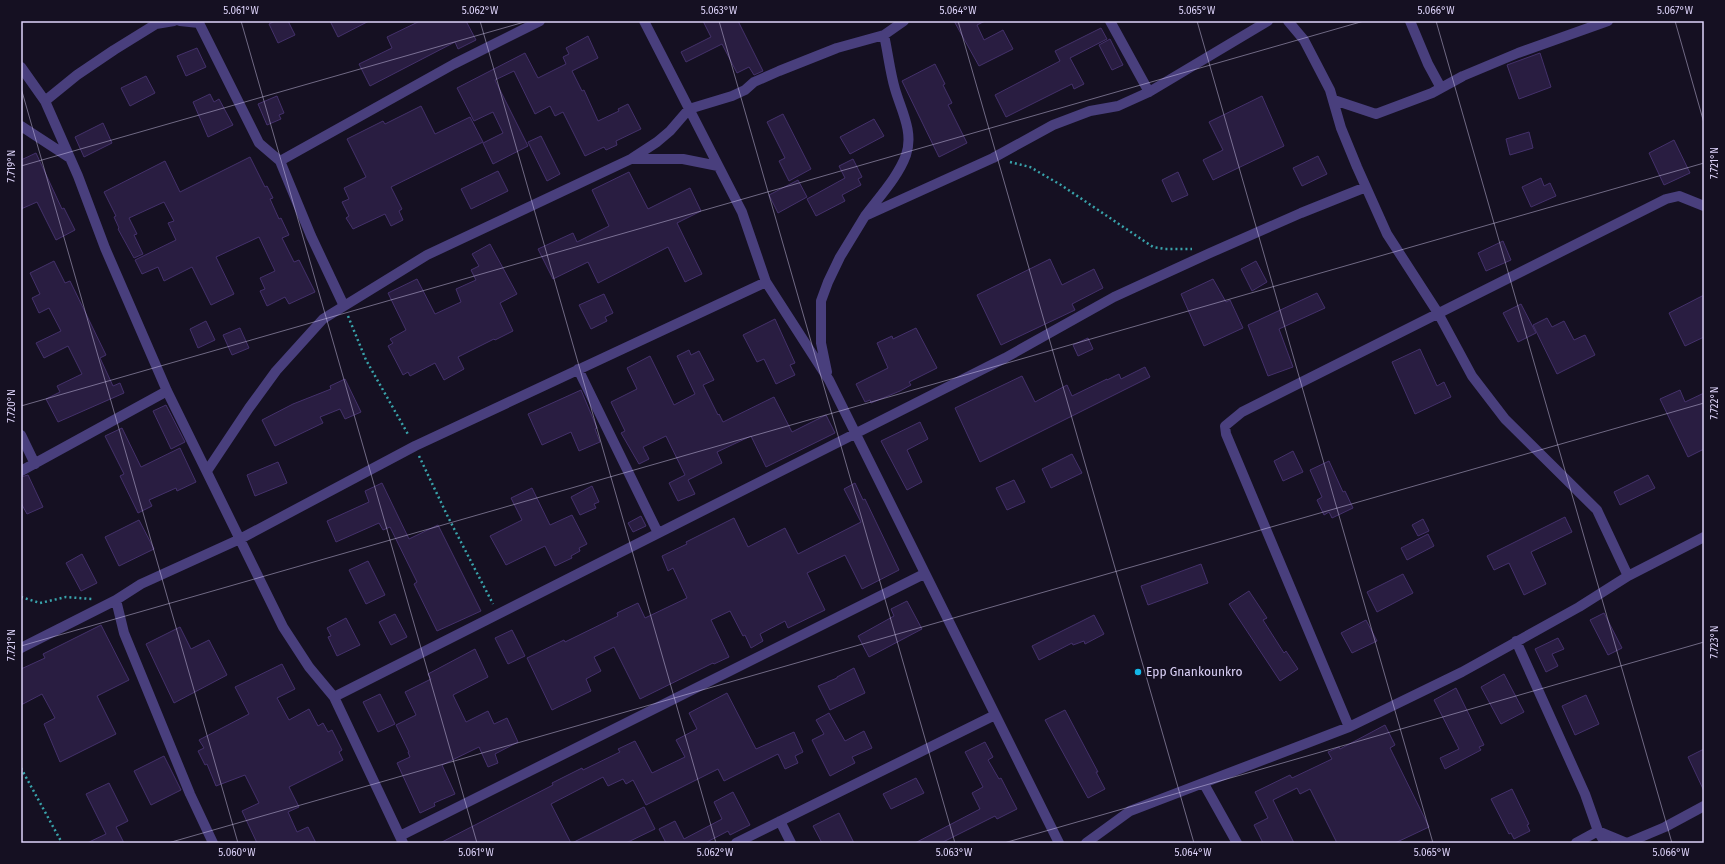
<svg xmlns="http://www.w3.org/2000/svg" width="1725" height="864" font-family="'Fira Sans',sans-serif">
	<style>
		.building { fill: #291d41; stroke: #44316b }
		.lines { fill: none; stroke-linecap: round; stroke-linejoin: round }
		.path { stroke: #39a3ab; stroke-width: 2.5; stroke-dasharray: 2 3; stroke-linecap: butt }
		.minor { stroke: #493f7d; stroke-width: 10 }
		.ticks { fill: none; stroke: #ded4fb; stroke-width: 1; stroke-opacity: 0.45 }
		.poi-dot { fill: #13b7e8; stroke: #151022; stroke-width: 1.5 }
		.labels { text-anchor: middle; stroke-width: 3.5; stroke-linejoin: round; paint-order: stroke }
		.poi-label { font-size: 12px; fill: #ded4fb; stroke: #151022; text-anchor: start }
		.neatline { fill: none; stroke: #ded4fb; stroke-width: 1.5 }
		.ticks-label { font-size: 10px; text-anchor: middle; fill: #ded4fb }
	</style>
	<rect width="100%" height="100%" fill="#151022"/>
	<path class="building" d="M275,21H288L295,35L278,43L269,24Z
		M330,21H369L338,37Z
		M420,21H466L476,40L458,49L455,42L370,86L359,64L392,48L387,37Z
		M703,21H738L763,71L754,75L749,67L737,73L722,44L686,62L681,52L711,37Z
		M954,21H985L977,25L984,40L1003,30L1013,49L979,66Z
		M1101,28L1107,39L1070,58L1084,84L1074,89L1072,84L1006,117L995,95L1060,61L1055,51Z
		M588,36L598,58L572,71L582,91L584,90L598,121L619,111L618,109L628,104L641,129L616,141L617,145L606,150L604,147L585,156L563,112L555,116L550,106L535,114L514,71L495,80L528,146L493,164L483,143L503,133L493,112L474,121L457,88L525,53L538,78L566,64L563,57L569,54L566,48Z
		M1110,39L1123,65L1112,70L1099,45Z
		M197,48L206,67L186,76L177,56Z
		M1540,53L1551,87L1519,99L1507,65Z
		M935,64L945,84L943,85L952,103L948,105L967,143L939,157L902,81Z
		M146,76L155,93L130,106L121,88Z
		M210,94L214,102L219,99L233,125L208,137L193,102Z
		M277,96L284,113L279,115L281,119L267,125L258,104Z
		M1262,96L1284,146L1213,180L1203,160L1223,150L1209,122Z
		M421,106L435,134L470,117L483,142L391,187L402,209L399,211L403,220L391,226L385,214L353,229L346,218L349,216L342,202L349,199L344,188L366,177L347,139L383,121L385,124Z
		M783,114L811,169L789,181L779,161L785,158L767,122Z
		M874,119L884,136L850,154L840,137Z
		M103,123L112,143L84,157L75,137Z
		M1529,132L1533,148L1510,155L1506,139Z
		M541,136L560,174L547,181L528,142Z
		M1674,140L1690,173L1664,185L1649,153Z
		M36,153L62,209L64,208L75,230L56,240L37,202L21,209V160Z
		M1318,156L1327,174L1302,186L1293,168Z
		M250,157L265,187L267,186L273,198L270,199L279,219L281,218L289,235L282,238L294,262L299,260L315,292L289,304L285,297L267,306L260,291L265,289L260,278L275,271L259,237L216,257L234,294L211,305L192,267L164,281L158,267L142,274L135,260L176,240L168,223L174,221L164,202L129,218L137,234L134,235L143,254L134,258L118,229L119,228L114,217L116,216L104,192L165,161L180,192Z
		M853,159L862,177L858,179L861,185L842,195L845,201L816,216L807,199L845,178L839,166Z
		M498,171L508,191L471,209L461,189Z
		M629,172L648,209L690,188L701,211L677,223L702,274L685,282L668,247L598,283L588,262L553,279L538,249L573,233L577,242L609,226L592,190Z
		M1178,172L1188,195L1172,202L1162,180Z
		M1541,178L1544,186L1550,183L1556,196L1531,207L1522,187Z
		M798,180L807,197L778,213L769,195Z
		M1503,241L1511,260L1486,271L1478,253Z
		M490,244L517,294L500,303L513,331L495,340L494,339L458,357L464,369L444,380L435,363L410,376L408,372L403,375L388,346L393,343L390,339L406,330L388,293L417,279L435,314L461,302L456,289L476,280L471,270L479,266L472,254Z
		M1050,259L1062,285L1094,269L1103,288L1072,304L1075,310L1001,345L977,295Z
		M54,261L65,283L70,281L106,355L100,358L113,386L120,383L124,393L58,422L46,399L60,392L57,386L82,374L68,346L44,358L36,343L61,331L49,308L39,313L32,298L40,294L30,273Z
		M1256,261L1267,282L1252,291L1241,269Z
		M1213,279L1226,302L1230,300L1243,328L1204,346L1181,294Z
		M1317,293L1325,308L1279,329L1293,367L1268,376L1248,325Z
		M604,294L613,313L605,317L607,321L591,329L579,305Z
		M1704,295V337L1685,346L1669,313Z
		M1521,304L1536,333L1518,342L1503,313Z
		M1547,318L1552,327L1564,321L1574,340L1585,335L1595,355L1557,374L1533,325Z
		M775,319L795,363L790,365L795,375L776,384L764,359L757,362L743,335Z
		M206,321L215,340L198,348L190,329Z
		M240,328L249,348L232,355L223,335Z
		M916,328L937,368L909,382L911,385L900,391L871,403L870,400L865,402L856,384L888,368L877,343L892,336L893,339Z
		M1088,338L1093,349L1078,356L1073,345Z
		M1420,349L1437,386L1444,382L1451,397L1415,414L1392,362Z
		M689,350L691,355L699,351L714,380L703,385L718,415L719,414L723,422L774,397L792,432L826,415L835,433L766,467L751,436L717,452L722,463L688,480L695,494L678,501L669,483L685,475L666,436L643,447L649,459L639,464L621,433L625,431L611,402L637,389L627,368L650,356L674,405L695,394L677,356Z
		M1145,367L1150,377L980,462L955,408L1022,376L1035,402L1067,385L1072,396L1107,379V380L1119,374L1121,379Z
		M345,379L361,412L345,419L340,409L320,417L323,423L275,446L262,420L293,404L331,389L330,386Z
		M581,390L597,428L595,429L600,442L579,451L571,432L542,445L528,414Z
		M1680,390L1685,402L1704,393V449L1688,457L1660,399Z
		M166,405L185,442L171,449L153,411Z
		M920,422L928,439L907,450L922,482L907,490L881,441Z
		M122,428L141,467L180,448L196,482L177,491L176,488L149,500L152,506L138,513L120,476L124,474L105,436Z
		M1293,451L1303,472L1283,481L1274,461Z
		M1072,454L1082,473L1051,488L1042,469Z
		M1329,461L1343,492L1345,491L1353,508L1332,518L1329,512L1324,515L1317,500L1322,497L1310,470Z
		M278,462L287,483L255,496L247,475Z
		M28,475L43,507L27,514L21,503V477Z
		M1648,475L1655,488L1620,505L1614,492Z
		M1014,480L1025,502L1007,510L996,488Z
		M382,483L409,539L438,525L481,611L437,631L414,584L417,582L390,527L383,530L379,523L336,542L327,521L369,502L365,491Z
		M855,483L863,500L865,499L899,570L862,589L845,555L807,573L825,610L788,628L785,621L760,634L763,641L751,648L745,635L743,636L730,611L711,620L729,657L714,664L713,663L640,699L614,647L594,657L601,671L586,679L591,691L552,710L527,658L564,640L565,642L618,616L617,613L638,603L645,618L687,598L673,568L668,571L662,556L687,544L686,542L734,518L748,547L785,528L798,554L861,522L844,489Z
		M592,486L599,502L594,504L596,508L580,515L571,497Z
		M532,488L550,525L572,515L587,544L579,548L580,551L571,556L572,558L555,566L545,546L506,565L490,536L522,520L511,498Z
		M641,516L646,526L633,532L628,523Z
		M1565,517L1572,532L1531,552L1546,584L1524,595L1509,563L1494,570L1487,556Z
		M1423,519L1429,531L1418,536L1412,525Z
		M139,520L154,549L119,566L105,537Z
		M1428,534L1434,546L1407,560L1401,548Z
		M82,554L97,583L81,591L66,563Z
		M368,561L385,595L366,604L349,570Z
		M1201,564L1208,583L1148,605L1141,586Z
		M1403,574L1413,593L1377,612L1367,592Z
		M1249,591L1267,618L1263,620L1284,653L1286,651L1298,669L1280,681L1229,604Z
		M907,601L922,629L869,657L858,636L894,616L891,609Z
		M1604,613L1622,648L1608,655L1590,620Z
		M395,614L407,637L391,645L379,622Z
		M1094,615L1104,634L1085,644L1084,641L1073,645L1072,643L1039,660L1032,646Z
		M346,618L360,645L337,656L328,637L331,636L327,628Z
		M1366,620L1377,641L1352,653L1341,633Z
		M101,625L129,680L97,696L116,734L60,762L44,724L55,718L42,694L21,705V669L45,658L43,654Z
		M180,627L191,649L209,640L227,675L174,703L146,644Z
		M512,630L525,656L508,664L495,638Z
		M1558,638L1564,649L1552,654L1558,666L1546,672L1535,649Z
		M475,649L488,677L453,695L466,722L488,711L494,724L507,718L518,742L495,754L498,763L488,767L479,747L442,765L455,794L434,803L435,806L420,813L397,763L410,757L408,752H409L396,725L416,715L405,692L431,679L428,674Z
		M282,664L295,689L277,698L289,720L309,709L318,726L323,723L328,732L332,730L342,750L339,752L343,760L289,787L299,807L288,812L297,832L308,827L316,843H257L242,811L259,803L245,775L216,786L207,764L205,765L198,751L204,748L199,740L249,714L235,687Z
		M854,668L865,693L830,710L818,686L837,678V677Z
		M1504,674L1524,712L1501,724L1481,687Z
		M1456,688L1484,745L1479,747L1481,750L1445,769L1440,758L1459,749L1434,700Z
		M727,693L756,749L794,732L803,752L795,756L798,763L785,769L778,754L724,781L718,769L646,805L633,780L626,784L623,779L608,786L603,777L551,804L571,843H440L553,785L552,783L582,768L583,770L620,752L618,749L635,741L652,773L685,757L676,740L697,729L689,713Z
		M380,694L395,724L378,732L363,702Z
		M1586,695L1599,724L1575,735L1562,706Z
		M1065,710L1098,772H1096L1105,789L1088,798L1045,720Z
		M829,713L845,741L864,731L872,748L852,757L855,763L830,776L812,740L824,734L816,720Z
		M1385,725L1395,745L1390,748L1429,827L1395,843H1337L1310,789L1300,794L1297,788L1273,800L1294,843H1263L1254,825L1268,818L1255,792L1290,775L1292,778L1332,759L1328,752L1339,747L1340,749Z
		M985,742L993,757L988,760L999,779L1001,778L1017,809L997,819L995,816L941,843H915L980,809L972,793L983,787L965,752Z
		M1704,749V791L1688,757Z
		M164,756L181,790L151,805L134,771Z
		M916,778L924,793L891,809L883,794Z
		M109,783L128,821L116,827L124,843H87L106,834L86,794Z
		M1512,789L1529,824L1527,825L1530,831L1514,839L1511,833L1509,834L1491,799Z
		M733,792L750,825L730,835L728,831L705,843H666L659,829L675,821L684,839L722,819L714,802Z
		M644,807L655,829L626,843H572Z
		M839,813L854,843H822L813,826Z"/>
	<g class="lines">
		<path class="path" d="M1010,162L1030,167L1061,185L1153,247L1165,249H1192
			M348,316L366,360L409,436
			M419,456L448,517L493,604
			M21,597L40,603L66,597L92,599
			M21,768L62,843"/>
		<path class="minor" d="M180,21L199,23
			M644,21L742,212L766,282L829,380L1059,843
			M1110,21L1149,92
			M1288,21L1304,40L1330,90L1341,128L1357,167L1387,234L1438,313L1472,376L1505,419L1597,510L1628,576
			M1410,21L1428,64L1441,88
			M199,23L259,143L280,161L311,236L344,306
			M21,67L45,101L78,176L105,248L167,391L283,627L309,667L334,697L403,843
			M1334,100L1376,114L1432,93L1463,76L1518,53L1608,21
			M45,101L77,75L114,50L156,24L174,21
			M21,126L70,158
			M631,159H683L718,166
			M280,161L454,64L540,21
			M865,216C879,197 898,177 906,155C914,132 901,110 895,89C890,72 888,53 884,35
			M578,369L658,533
			M827,372L821,343V301L828,282L840,257L865,216L993,158L1053,125L1090,111L1118,106L1149,92L1268,21
			M21,435L35,464
			M21,471L167,391
			M207,471L249,408L276,371L323,319L427,255L631,159L657,142L670,131L689,109L732,96L745,90L754,82L779,71L837,48L884,35L904,21
			M116,600L124,633L190,794L213,843
			M1516,641L1585,794L1598,831L1605,843
			M21,648L116,600L141,584L240,539L415,446L766,282
			M334,697L1005,358L1114,297L1210,253L1301,213L1366,187
			M1349,727L1226,434L1225,426L1242,412L1666,199L1679,196L1704,206
			M1204,784L1237,843
			M780,821L791,843
			M400,836L924,574
			M736,843L995,715
			M1086,843L1130,811L1349,727L1462,672L1579,607L1628,576L1704,537
			M1576,843L1598,831L1627,843L1665,827L1704,806"/>
	</g>
	<path class="ticks" d="M241,21L477,843M480,21L716,843M719,21L955,843M958,21L1194,843M1197,21L1433,843M1436,21L1672,843M1675,21L1704,123M21,88L238,843M21,166L528,21M21,406L1364,21M21,646L1704,163M168,843L1704,403M1004,843L1704,642"/>
	<circle class="poi-dot" cx="1138" cy="672" r="4"/>
	<g class="labels">
		<g class="poi-label">
			<text x="1146" y="676">Epp Gnankounkro</text>
		</g>
	</g>
	<rect width="1725" height="864" fill="none" stroke="#151022" stroke-width="44"/>
	<rect x="22" y="22" width="1681" height="820" class="neatline"/>
	<g class="ticks-label">
		<text x="241" y="14">5.061°W</text>
		<text x="480" y="14">5.062°W</text>
		<text x="719" y="14">5.063°W</text>
		<text x="958" y="14">5.064°W</text>
		<text x="1197" y="14">5.065°W</text>
		<text x="1436" y="14">5.066°W</text>
		<text x="1675" y="14">5.067°W</text>
		<text transform="translate(1714 163) rotate(-90)" y="4">7.721°N</text>
		<text transform="translate(11 166) rotate(-90)" y="4">7.719°N</text>
		<text transform="translate(1714 403) rotate(-90)" y="4">7.722°N</text>
		<text transform="translate(11 406) rotate(-90)" y="4">7.720°N</text>
		<text transform="translate(1714 642) rotate(-90)" y="4">7.723°N</text>
		<text transform="translate(11 645) rotate(-90)" y="4">7.721°N</text>
		<text x="237" y="856">5.060°W</text>
		<text x="476" y="856">5.061°W</text>
		<text x="715" y="856">5.062°W</text>
		<text x="954" y="856">5.063°W</text>
		<text x="1193" y="856">5.064°W</text>
		<text x="1432" y="856">5.065°W</text>
		<text x="1671" y="856">5.066°W</text>
	</g>
</svg>
